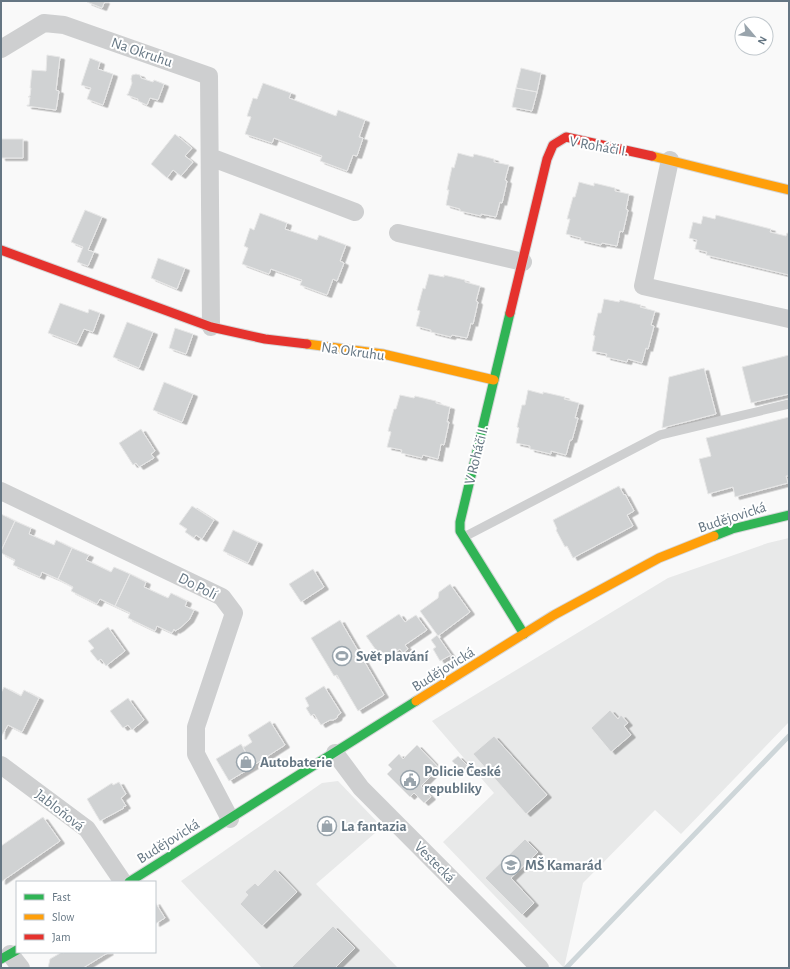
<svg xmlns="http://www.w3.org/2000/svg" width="790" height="969" font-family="'Alegreya Sans',sans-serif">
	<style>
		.built { fill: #e8e9e9 }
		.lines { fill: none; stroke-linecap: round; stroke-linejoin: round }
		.stream { stroke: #ced6d9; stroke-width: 5 }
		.building { fill: #d0d2d3; stroke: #e8e8e8; filter: url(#shadow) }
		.fast-casing { stroke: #d5d6d7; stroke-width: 11 }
		.slow-casing { stroke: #d5d6d7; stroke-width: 11 }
		.jam-casing { stroke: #d5d6d7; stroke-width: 11 }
		.lane { stroke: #cecfd0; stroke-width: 9 }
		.street { stroke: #cecfd0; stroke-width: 18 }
		.fast { stroke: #30b455; stroke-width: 9 }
		.slow { stroke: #ff9f0a; stroke-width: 9 }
		.jam { stroke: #e5322d; stroke-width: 9 }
		.labels { text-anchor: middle; stroke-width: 4; stroke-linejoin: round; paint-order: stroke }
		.street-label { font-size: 15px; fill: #657683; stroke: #fff }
		.poi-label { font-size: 15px; font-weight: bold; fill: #657683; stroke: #fff; text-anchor: start }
	</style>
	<defs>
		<filter id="shadow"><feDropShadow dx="4.5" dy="2.5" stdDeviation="0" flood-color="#0004"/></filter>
	</defs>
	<rect width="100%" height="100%" fill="#f9f9f9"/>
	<path class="built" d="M789,538V722L681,834L655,810L583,883L564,968L443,842L494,793L432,721L668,578L768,543Z
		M338,781L382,827L316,884L398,968H262L181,881L322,783Z"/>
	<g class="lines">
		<path class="stream" d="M566,968L789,736"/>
	</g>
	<path class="building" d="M88,1H105L102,8L87,2Z
		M47,55L60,57L56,90L59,91L56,110L27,106V105H29L30,97H28L29,96H30L31,88H30L32,70L46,71Z
		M90,58L100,62L98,69L113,74L103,105L87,99L91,88L81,85Z
		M521,68L541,73L537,92L516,88Z
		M136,74L140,75L141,78L153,82L154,80L164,84L158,100L150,98L147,105L138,101V99L127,95V94H128L132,83L131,79L132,75Z
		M263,83L291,93L289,98L336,116L338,110L365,120L359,137L363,138L357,156L353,155L347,171L320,161L322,156L274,138L272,143L245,134L251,117L247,116L253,98L257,99Z
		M516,88L537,92L532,111L512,107Z
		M175,134L192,148L185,156L193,162L181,176L173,170L167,178L151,164Z
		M1,139H23V158H1Z
		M458,153L473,157L474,154L494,159V162L509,165L505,180L507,181L502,203L500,202L496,217L481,214V216L460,211V209L446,205L449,190H447L452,167L454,168Z
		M579,182L594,186V183L615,188V191L629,194L626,209L628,210L623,232L620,231L617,246L602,243L601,245L580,240L581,238L566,234L570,219H567L573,197H575Z
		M85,210L102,217L88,250L94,252L88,266L77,262L83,247L71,242Z
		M260,213L287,223L285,229L317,240L319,235L346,245L340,261L344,263L337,281L333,279L327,295L300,285L302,280L271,269L269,274L242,264L248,248L244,246L250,228L254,230Z
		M716,215L771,229L770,232L786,236L787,233H789V275L706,255L707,252L695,249L697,240L689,238L693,222L701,224L703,216L715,219Z
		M158,258L185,268L177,289L151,278Z
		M429,274L444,277V275L465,280V282L480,286L476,301L478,302L473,324L471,323L467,338L452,335L451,337L431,332V330L416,326L420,311L417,310L423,288L425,289Z
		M604,299L619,302L620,300L641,305L640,307L655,311L651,325L654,326L648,349L646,348L642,363L628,359L627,362L606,357L607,354L592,351L595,336L593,335L598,313H601Z
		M60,303L88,313L89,309L100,313L93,332L84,329L77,344L48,333Z
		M127,322L153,332L139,368L113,357Z
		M175,328L193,334L186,354L169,348Z
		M789,355V394L751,403L742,367Z
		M704,368L716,414L662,428L669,377Z
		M164,382L193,394L182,422L153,410Z
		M528,390L543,394V392L565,397L564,399L579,403L575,418H578L572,440H570L566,455L551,451V454L530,449V446L516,443L519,428L517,427L522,405H525Z
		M400,395L414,398L415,396L436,401V403L450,407L447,422H449L444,445L441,444L438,459L423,455L422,458L401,453L402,450L387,447L391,432L388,431L394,409H396Z
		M789,417V476H786L788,483L735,497L733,487L708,494L699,459L711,456L706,438Z
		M141,429L155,451L151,454L154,458L139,467L136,463L133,465L119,443Z
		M619,486L624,495L625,494L634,511L627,515L633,526L573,558L567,546L565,547L556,530L557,529L553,520Z
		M192,506L214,520L202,539L196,535L194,538L185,532L187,529L179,524Z
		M1,514L15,521L1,551Z
		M15,521L31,528L29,534L54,545L56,540L72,548L58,579L42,572L40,577L13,565L15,560L1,553V551Z
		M233,530L258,542L248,563L223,551Z
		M72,548L89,555L86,560L111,572L114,567L130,574L115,606L100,599L97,604L71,591L73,587L58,579Z
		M313,569L324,587L301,602L289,584Z
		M130,574L146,582L144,587L168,598L171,593L187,601L185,606L194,610L189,620L180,628L175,631L174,629L172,633L157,626L155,631L128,618L130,613L115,606Z
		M450,584L470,612L438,636L420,611L438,598L439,592Z
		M399,614L405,622L416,615L427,630L405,645L408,649L403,653L400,649L383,660L366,636Z
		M340,620L384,695L358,711L337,675L334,676L311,638Z
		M108,627L125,651L106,666L101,659L98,661L90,651L94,648L88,641Z
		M437,635L451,655L440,661L433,649L436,647L431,640Z
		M324,686L341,713L338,715L337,718L333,720H330L321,725L314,714L311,716L306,708L309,706L305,698Z
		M4,687L21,696L24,690L39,698L22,732L8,725L1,737V693Z
		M128,698L144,720L132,730L128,725L123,728L110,711Z
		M610,710L618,719L621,715L628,723L624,726L631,735L611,752L591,728Z
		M270,721L285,745L254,765L243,748L252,742L248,735Z
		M494,736L547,795L526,814L473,754Z
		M241,744L254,766L229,781L216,759Z
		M417,745L439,768L421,786L431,797L424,803L414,793L410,797L387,774L392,769L388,765L399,754L403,759Z
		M458,756L469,767L463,773L452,761Z
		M119,782L126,794L121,798L126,806L123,807L124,808L100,821L87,799L112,783L113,785Z
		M43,817L60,841L1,882V846Z
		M525,839L538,852L511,878L534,903L522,915L485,878Z
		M275,869L297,892L262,926L240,904L248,895L245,892L255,883L258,886Z
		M155,902L165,918L155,924Z
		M333,926L355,948L335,968H291Z
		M62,952L63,953L65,952H109L83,968H48L50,959Z"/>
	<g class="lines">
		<g class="fast-casing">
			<path id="fast" d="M510,313L460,522V531L524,634
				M714,536L732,529L789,515
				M129,882L416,701
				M1,959L17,950"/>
		</g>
		<g class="slow-casing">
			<path id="slow" d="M652,156L789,190
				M307,344L383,354L494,380
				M416,701L554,615L659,558L714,536"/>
		</g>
		<g class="jam-casing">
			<path id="jam" d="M1,250L211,327L265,339L307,344
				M510,313L547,159L553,145L566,137L652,156"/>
		</g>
		<path class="lane" d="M464,537L660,435L789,404"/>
		<path class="street" d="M1,49L44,23L64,25L209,76L211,327
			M210,157L355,212
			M670,160L643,286L789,319
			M398,233L523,262
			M1,491L222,597L234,613L196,727V754L230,819
			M335,753L361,788L540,968
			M1,765L87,829L123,882
			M10,954L21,968"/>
		<use href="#fast" class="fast"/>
		<use href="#slow" class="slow"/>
		<use href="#jam" class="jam"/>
	</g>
	<defs>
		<g id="stadium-ring" transform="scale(1)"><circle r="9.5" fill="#fff" stroke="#99a4ac" stroke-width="1.5"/><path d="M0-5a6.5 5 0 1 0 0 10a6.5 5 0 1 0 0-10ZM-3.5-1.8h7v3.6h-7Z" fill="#99a4ac"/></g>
		<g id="shop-ring" transform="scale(1)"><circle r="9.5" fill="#fff" stroke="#99a4ac" stroke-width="1.5"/><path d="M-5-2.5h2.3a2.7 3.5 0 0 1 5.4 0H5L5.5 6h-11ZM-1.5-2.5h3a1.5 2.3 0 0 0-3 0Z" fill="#99a4ac"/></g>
		<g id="civic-ring" transform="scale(1)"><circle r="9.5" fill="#fff" stroke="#99a4ac" stroke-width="1.5"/><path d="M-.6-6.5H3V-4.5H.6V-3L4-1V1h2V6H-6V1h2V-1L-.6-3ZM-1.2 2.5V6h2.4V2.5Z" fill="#99a4ac"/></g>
		<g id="school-ring" transform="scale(1)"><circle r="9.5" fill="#fff" stroke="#99a4ac" stroke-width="1.5"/><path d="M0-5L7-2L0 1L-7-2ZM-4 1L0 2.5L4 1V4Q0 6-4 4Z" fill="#99a4ac"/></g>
	</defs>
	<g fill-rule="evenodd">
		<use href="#stadium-ring" x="342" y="656"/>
		<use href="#shop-ring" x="246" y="762"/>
		<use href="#civic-ring" x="410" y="780"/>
		<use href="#shop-ring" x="327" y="826"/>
		<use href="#school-ring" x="511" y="865"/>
	</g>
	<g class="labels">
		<g class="street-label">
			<text transform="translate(142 52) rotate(19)" y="5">Na Okruhu</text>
			<text transform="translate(599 146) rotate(10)" y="5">V Roháči I.</text>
			<text transform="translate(353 351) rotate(8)" y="5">Na Okruhu</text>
			<text transform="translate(476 455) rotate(-76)" y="5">V Roháči I.</text>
			<text transform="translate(732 517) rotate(-18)" y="5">Budějovická</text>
			<text transform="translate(198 586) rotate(27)" y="5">Do Polí</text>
			<text transform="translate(443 669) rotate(-32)" y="5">Budějovická</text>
			<text transform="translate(60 810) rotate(38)" y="5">Jabloňová</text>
			<text transform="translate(168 841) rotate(-32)" y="5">Budějovická</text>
			<text transform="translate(435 862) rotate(45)" y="5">Vestecká</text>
		</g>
		<g class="poi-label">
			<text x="356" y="661">Svět plavání</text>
			<text x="260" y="767">Autobaterie</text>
			<text x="424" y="776">Policie České<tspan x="424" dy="17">republiky</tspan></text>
			<text x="341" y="831">La fantazia</text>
			<text x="525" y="870">MŠ Kamarád</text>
		</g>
	</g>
	<rect width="790" height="969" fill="none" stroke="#657683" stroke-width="4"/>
	<rect x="16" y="881" width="140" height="72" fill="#ffffff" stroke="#c1c8cd"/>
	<rect x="24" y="894" width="20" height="6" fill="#30b455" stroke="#c1c8cd"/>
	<text x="52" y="901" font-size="12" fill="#657683">Fast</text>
	<rect x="24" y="914" width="20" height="6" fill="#ff9f0a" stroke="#c1c8cd"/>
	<text x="52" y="921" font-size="12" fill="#657683">Slow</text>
	<rect x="24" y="934" width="20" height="6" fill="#e5322d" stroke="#c1c8cd"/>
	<text x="52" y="941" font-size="12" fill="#657683">Jam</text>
	<g transform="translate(754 36) rotate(118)"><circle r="19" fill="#ffffff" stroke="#c1c8cd"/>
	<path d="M0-3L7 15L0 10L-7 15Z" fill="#99a4ac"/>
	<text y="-6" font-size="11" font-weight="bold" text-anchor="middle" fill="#657683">N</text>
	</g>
</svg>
